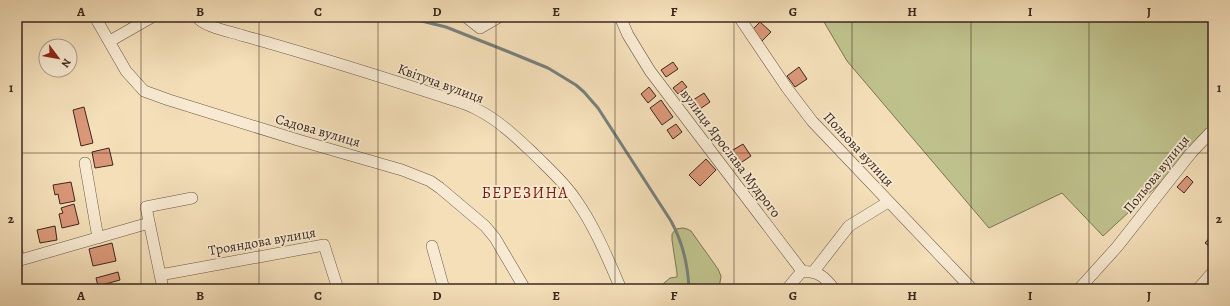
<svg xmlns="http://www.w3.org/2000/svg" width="1230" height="306" font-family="Alegreya,serif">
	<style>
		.green { fill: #bfc18c; stroke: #7d7456 }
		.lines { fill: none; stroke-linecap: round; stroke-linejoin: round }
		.stream { stroke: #77807b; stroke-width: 3 }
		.building { fill: #db9879; stroke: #3b281f }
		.minor-casing { stroke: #695646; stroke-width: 12 }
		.minor { stroke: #f8ead2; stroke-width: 11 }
		.grid { fill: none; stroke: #3b281f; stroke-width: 1; stroke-opacity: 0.55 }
		.labels { text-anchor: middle; stroke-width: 3.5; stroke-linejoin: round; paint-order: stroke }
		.street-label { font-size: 14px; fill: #3b281f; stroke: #f8ead2 }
		.quarter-label { font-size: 16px; letter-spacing: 1px; fill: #7a1f14; stroke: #f8ead2 }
		.neatline { fill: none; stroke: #3b281f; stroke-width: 1.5 }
		.grid-label { font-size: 13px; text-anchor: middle; font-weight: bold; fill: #3b281f }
	</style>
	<rect width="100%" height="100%" fill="#f4dfb9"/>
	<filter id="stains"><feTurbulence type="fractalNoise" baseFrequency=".005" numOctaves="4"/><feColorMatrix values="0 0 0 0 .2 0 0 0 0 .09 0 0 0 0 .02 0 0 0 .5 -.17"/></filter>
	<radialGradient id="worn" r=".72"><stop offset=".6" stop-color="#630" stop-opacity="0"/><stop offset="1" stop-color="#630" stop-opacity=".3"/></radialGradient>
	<path class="green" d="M821,17H1213V134L1103,236L1062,193L989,228L847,61Z
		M683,228L687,229L691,231L718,269L721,276L719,289H657L670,278L677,277V273L672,240V234L676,229Z"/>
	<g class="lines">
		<path class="stream" d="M405,17L446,27L509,52L548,68L576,85L584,92L598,108L671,221C682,241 688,265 689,289"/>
	</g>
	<path class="building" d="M760,22L771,32L762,41L752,30Z
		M673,62L678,69L666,77L661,70Z
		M799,67L807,79L795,87L787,76Z
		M682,81L687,87L678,94L673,88Z
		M649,87L656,96L648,103L641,94Z
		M704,93L710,102L697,111L690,102Z
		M661,100L673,117L662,125L650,108Z
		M84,107L93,143L81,146L73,110Z
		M676,124L682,132L673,139L667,130Z
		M17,125L20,140L17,141Z
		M743,144L751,156L736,166L728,153Z
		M109,148L113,165L95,168L92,152Z
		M706,159L716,170L700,186L689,175Z
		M1187,176L1193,182L1184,193L1177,187Z
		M71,182L75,201L60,204L58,194L55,195L53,185Z
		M74,204L79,224L62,228L59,214L63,213L61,208Z
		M55,226L57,240L40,243L37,230Z
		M1212,235L1213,236V249L1205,243Z
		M112,243L116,261L93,266L89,249Z
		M118,272L120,280L98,286L96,278Z"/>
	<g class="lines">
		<g class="minor-casing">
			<path id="minor" d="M95,17L126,71L144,91L169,100L298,140L402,170L430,181L440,188L485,226L495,238L525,289
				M197,17C203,27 233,32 244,36C313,55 382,77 450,99C460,102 470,105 478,110C500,121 518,139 535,155C549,169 565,183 576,200C595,227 608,259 621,289
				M466,17L480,28L499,17
				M620,17L628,35L650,71L802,271C819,272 824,276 834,289
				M739,17L787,88L812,121L972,289
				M110,41L152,17
				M85,163L98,238
				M432,246L444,289
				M17,251L19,261
				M17,261L149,223
				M814,271L849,226L888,202
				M160,275L324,245L338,289
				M163,289L146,207L192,198
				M787,289L802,271
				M1079,289L1117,247L1191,153L1210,133
				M1198,289L1213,272"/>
		</g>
		<use href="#minor" class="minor"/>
	</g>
	<path class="grid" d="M141,17V289M259,17V289M378,17V289M496,17V289M615,17V289M734,17V289M852,17V289M971,17V289M1089,17V289M17,153H1213"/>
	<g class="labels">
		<g class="street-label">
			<text transform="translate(441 83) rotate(20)" y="5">Квітуча вулиця</text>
			<text transform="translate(318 130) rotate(16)" y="5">Садова вулиця</text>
			<text transform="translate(859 149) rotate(47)" y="5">Польова вулиця</text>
			<text transform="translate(731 153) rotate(53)" y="5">вулиця Ярослава Мудрого</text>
			<text transform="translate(1156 174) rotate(-51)" y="5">Польова вулиця</text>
			<text transform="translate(262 241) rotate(-10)" y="5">Трояндова вулиця</text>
		</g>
		<g class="quarter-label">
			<text x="525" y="198">БЕРЕЗИНА</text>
		</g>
	</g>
	<rect width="1230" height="306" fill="none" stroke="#f4dfb9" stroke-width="44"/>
	<g transform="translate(58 58) rotate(122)"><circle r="19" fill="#f8ead2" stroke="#ac9c8a"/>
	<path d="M0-3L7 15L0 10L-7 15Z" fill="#8f2418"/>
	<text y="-6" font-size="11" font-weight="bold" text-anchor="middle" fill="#3b281f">N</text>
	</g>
	<rect x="22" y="22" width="1186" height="262" class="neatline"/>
	<g class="grid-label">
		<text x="81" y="16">A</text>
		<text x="200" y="16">B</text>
		<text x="318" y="16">C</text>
		<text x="437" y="16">D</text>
		<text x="556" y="16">E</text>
		<text x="674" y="16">F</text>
		<text x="793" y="16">G</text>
		<text x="912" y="16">H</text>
		<text x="1030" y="16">I</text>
		<text x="1149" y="16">J</text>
		<text x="11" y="92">1</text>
		<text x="1219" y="92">1</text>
		<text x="11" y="223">2</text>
		<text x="1219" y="223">2</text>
		<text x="81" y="300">A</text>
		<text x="200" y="300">B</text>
		<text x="318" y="300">C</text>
		<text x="437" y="300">D</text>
		<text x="556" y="300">E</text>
		<text x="674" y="300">F</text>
		<text x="793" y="300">G</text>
		<text x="912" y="300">H</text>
		<text x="1030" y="300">I</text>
		<text x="1149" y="300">J</text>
	</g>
	<rect width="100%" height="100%" filter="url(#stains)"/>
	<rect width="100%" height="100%" fill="url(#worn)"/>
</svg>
